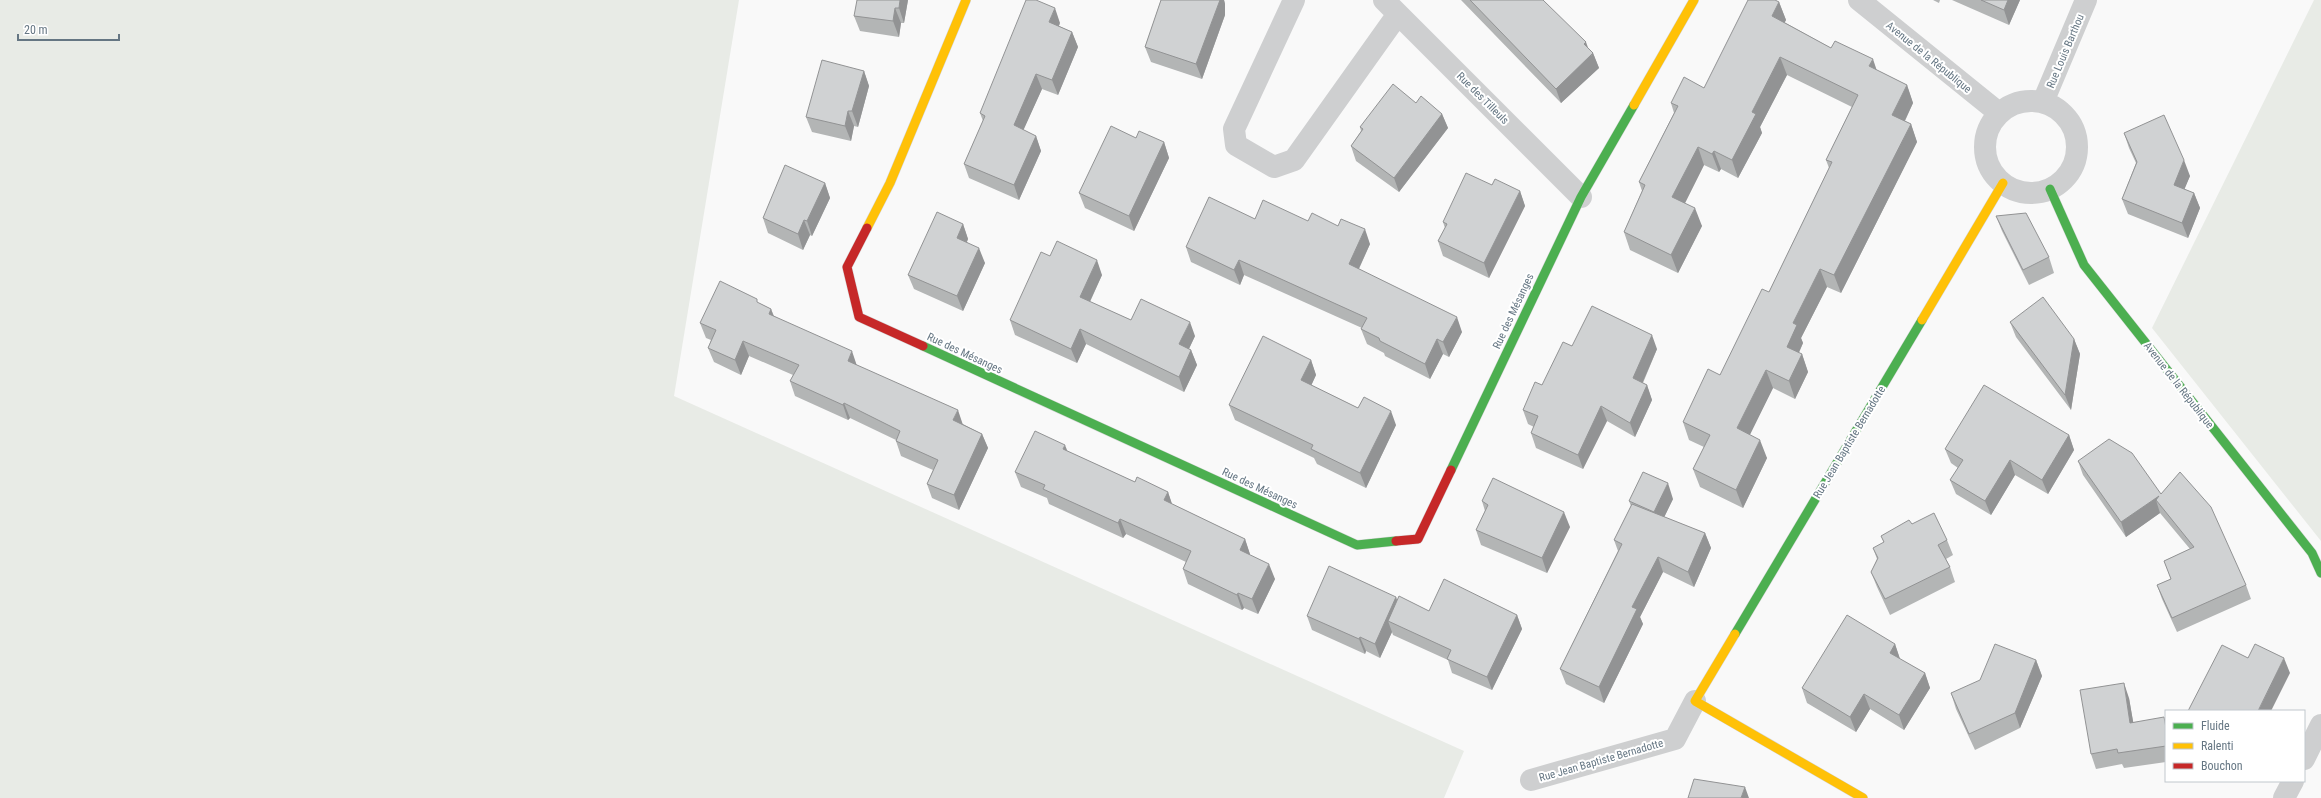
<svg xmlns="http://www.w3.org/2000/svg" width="2321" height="798" font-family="'Roboto Condensed',sans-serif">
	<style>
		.green { fill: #e8ebe6 }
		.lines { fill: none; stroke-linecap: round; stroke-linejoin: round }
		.fast-casing { stroke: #d5d6d7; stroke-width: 10 }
		.slow-casing { stroke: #d5d6d7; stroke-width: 10 }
		.jam-casing { stroke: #d5d6d7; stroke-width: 10 }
		.street { stroke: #cecfd0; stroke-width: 22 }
		.fast { stroke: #4caf50; stroke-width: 9 }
		.slow { stroke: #ffc107; stroke-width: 9 }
		.jam { stroke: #c62828; stroke-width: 9 }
		.wall { fill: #b3b5b5 }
		.shaded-wall { fill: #929394 }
		.building { fill: #d0d2d3; stroke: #929394 }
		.labels { text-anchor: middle; stroke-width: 4; stroke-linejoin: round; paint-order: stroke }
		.street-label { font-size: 11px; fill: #657683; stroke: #fff }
	</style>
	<rect width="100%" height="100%" fill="#f9f9f9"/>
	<path class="green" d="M0,0H739L674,396L1464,751L1444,798H0Z
		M2314,0H2321V541L2152,328Z"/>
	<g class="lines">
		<g class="fast-casing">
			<path id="fast" d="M2050,189L2084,265L2312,553L2321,573
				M923,346L1357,545L1396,541
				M1451,470L1581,197L1634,105
				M1735,634L1922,320"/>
		</g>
		<g class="slow-casing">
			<path id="slow" d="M1634,105L1694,0
				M867,228L890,183L966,0
				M1922,320L2003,183
				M1735,634L1695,701L1863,798"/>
		</g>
		<g class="jam-casing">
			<path id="jam" d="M867,228L847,267L859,317L923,346
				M1396,541L1418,539L1451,470"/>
		</g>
		<path class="street" d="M1294,0L1234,129L1236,145L1274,167L1294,160L1398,14
			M1384,0L1581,197
			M1859,0L1999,113
			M1985 147a46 46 0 1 1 92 0a46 46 0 1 1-92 0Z
			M2043,102L2086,0
			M2304,759L2321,725
			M1531,780L1675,739L1695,701
			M2284,798L2293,781"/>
		<use href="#fast" class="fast"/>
		<use href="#slow" class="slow"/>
		<use href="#jam" class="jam"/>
	</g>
	<path class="wall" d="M908,0L904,23H901L899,37L860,31L854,16Z
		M1161,0H1224L1225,4V15L1202,79L1151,62L1145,47Z
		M1461,0H1543L1593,53L1599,68L1561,103Z
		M1933,0H1940L1939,3Z
		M1952,0H2020L2009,25Z
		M1779,2L1786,20L1784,22L1831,48L1907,85L1913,103L1905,121L1911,124L1917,142L1841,293L1827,287L1801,338L1803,343L1799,353L1802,354L1808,372L1795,399L1773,388L1749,435L1767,458L1743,508L1700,487L1693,469L1704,447L1689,440L1683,422L1720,375L1769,292L1829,168L1826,160L1852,107L1787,75L1760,127L1762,133L1738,178L1721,169L1719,172L1704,165L1685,203L1702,226L1678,273L1630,250L1624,232L1642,191L1639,182L1674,113L1671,103L1704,88Z
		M1060,23L1059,26L1072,32L1078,47L1058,95L1042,89L1023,130L1036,136L1041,151L1019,200L969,178L964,164L983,121L980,113Z
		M864,71L869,86L858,127L854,126L851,141L812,132L806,117Z
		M1416,103L1442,114L1448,128L1399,192L1356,161L1351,146L1361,131L1360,127Z
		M2124,133L2190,176L2184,189L2194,193L2200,208L2188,238L2128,214L2122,199L2136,163L2129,148Z
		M1136,138L1164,142L1169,158L1134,231L1085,208L1079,193Z
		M825,183L830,198L812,236L810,235L803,250L768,233L763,218Z
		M1520,191L1525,206L1489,278L1443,256L1438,241L1445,228L1443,222Z
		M1996,216L2049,257L2054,273L2029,285L2002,231Z
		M1255,219L1308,221L1370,244L1359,269L1462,332L1449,357L1443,354L1430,379L1385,356L1384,353L1367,344L1361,329L1362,328L1244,275L1240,285L1191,262L1186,247Z
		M963,224L968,239L967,242L985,263L963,311L914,289L908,275Z
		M1050,256L1102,275L1090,302L1131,320L1195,336L1189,349L1191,350L1197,365L1184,392L1086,344L1077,363L1015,335L1010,320Z
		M759,303L771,309L774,316L857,365L963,424L982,434L988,448L959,510L932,498L927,484L933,470L901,456L896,441V440L850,418L848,420L795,396L790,381L793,375L749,356L741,375L714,362L708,348L711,340L706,338L700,323Z
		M2010,322L2074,339L2080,354L2071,410L2016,337Z
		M1572,346L1657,349L1643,383L1647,385L1652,400L1635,437L1607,421L1583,469L1536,448L1531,433L1534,427L1528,424L1523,410Z
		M1311,360L1316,375L1311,385L1358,408L1396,425L1366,488L1317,464L1314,458L1235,420L1229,405Z
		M2069,435L2074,450L2048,494L2015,475L1991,515L1956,494L1950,480L1958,468L1951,463L1945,449Z
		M1067,451L1135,482L1168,492L1172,504L1245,539L1250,555L1275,579L1258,614L1244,608L1242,610L1188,584L1183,569L1186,562L1126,534L1123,538L1049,504L1047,498L1021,487L1015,472Z
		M2078,461L2161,494L2246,585L2251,599L2177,632L2162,599L2157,585L2171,579L2164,561L2190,549L2160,513L2126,537L2083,475Z
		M1673,499L1664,517L1705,533L1711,548L1694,587L1663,572L1640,617L1643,624L1604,703L1566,684L1560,669L1618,551L1614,540L1631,506L1629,501Z
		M1482,501L1570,527L1547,573L1481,545L1476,530L1485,511Z
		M1912,524L1947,540L1953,555L1946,559L1950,567L1955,582L1890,615L1877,587L1871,572L1877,559L1873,548L1884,543L1881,536Z
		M1396,597L1397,601L1429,611L1517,615L1522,629L1492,690L1452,673L1448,660L1393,635L1392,632L1380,658L1366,651L1365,654L1312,630L1307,616Z
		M1895,644L1900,659L1925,673L1930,688L1904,730L1870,709L1856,732L1807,703L1802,688Z
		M2036,660L2042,676L2020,728L1975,750L1956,709L1951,693Z
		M2129,698L2133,722H2166V762L2124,768L2122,764L2096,769L2091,754Z"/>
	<path class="shaded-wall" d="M900,0H908L904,23L899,8Z
		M1220,0H1224L1225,4V15L1202,79L1196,64Z
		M2008,0H2020L2009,25L2004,10Z
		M1779,2L1786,20L1779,34L1772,16Z
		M895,8L901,23L899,37L893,21Z
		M1055,8L1060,23L1054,36L1049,22Z
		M1072,32L1078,47L1058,95L1052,80Z
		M1586,42L1591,56L1593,53L1599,68L1561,103L1556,89L1584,44Z
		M1780,57L1787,75L1760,127L1762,133L1738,178L1732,160L1752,112Z
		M1873,59L1879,77L1869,66Z
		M864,71L869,86L858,127L852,111Z
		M1036,74L1042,89L1019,140L1014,125Z
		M1907,85L1913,103L1899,133L1892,115Z
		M848,111L854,126L851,141L845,126Z
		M1442,114L1448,128L1399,192L1394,178Z
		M1911,124L1917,142L1841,293L1834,275Z
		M1036,136L1041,151L1019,200L1014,185Z
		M1164,142L1169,158L1134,231L1129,216Z
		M1698,147L1704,165L1679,215L1672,197Z
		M1714,151L1721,169L1719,172L1712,154Z
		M2184,160L2190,176L2180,200L2174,185Z
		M825,183L830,198L812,236L807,221Z
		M1520,191L1525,206L1489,278L1484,263Z
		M2194,193L2200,208L2188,238L2182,223Z
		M1695,208L1702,226L1678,273L1671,255Z
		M804,220L810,235L803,250L798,234Z
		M963,224L968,239L962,252L957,238Z
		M1365,229L1370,244L1354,279L1349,264Z
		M979,248L985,263L963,311L957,296Z
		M1097,260L1102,275L1085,312L1080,297Z
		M1239,260L1244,275L1240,285L1234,270Z
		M1820,269L1827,287L1801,338L1803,343L1793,365L1787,347L1793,323Z
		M771,309L776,323L769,314Z
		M1457,317L1462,332L1449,357L1443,342Z
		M1190,322L1195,336L1184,359L1179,344Z
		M1080,329L1086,344L1077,363L1071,349Z
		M1652,335L1657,349L1638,393L1633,378Z
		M1437,339L1443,354L1430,379L1425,364Z
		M2074,339L2080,354L2071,410L2065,395Z
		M743,341L749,356L741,375L735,360Z
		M1191,350L1197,365L1184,392L1179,377Z
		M852,351L857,366L848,361Z
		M1802,354L1808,372L1795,399L1789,381Z
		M1311,360L1316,375L1307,395L1301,380Z
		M1766,370L1773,388L1744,447L1737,428Z
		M1647,385L1652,400L1635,437L1630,423Z
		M844,403L850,418L848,420L843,405Z
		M1601,406L1607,421L1583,469L1578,455Z
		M958,410L963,425L953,420Z
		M1391,411L1396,425L1366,488L1360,473Z
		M982,434L988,448L959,510L954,495Z
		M2069,435L2074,450L2048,494L2042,480Z
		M1760,440L1767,458L1743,508L1736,490Z
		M1065,445L1071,460L1063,449Z
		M2010,460L2015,475L1991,515L1985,501Z
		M1668,483L1673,499L1659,528L1654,512Z
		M1168,492L1173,507L1164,500Z
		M2159,496L2156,500L2160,513L2126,537L2121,522Z
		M1564,512L1570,527L1547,573L1542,558Z
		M1120,519L1126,534L1123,538L1118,523Z
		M1705,533L1711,548L1694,587L1688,572Z
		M1245,539L1250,554L1245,565L1240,550Z
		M1658,557L1663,572L1640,617L1643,624L1604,703L1599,687L1632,607Z
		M1269,564L1275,579L1258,614L1252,599Z
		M1238,593L1244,608L1242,610L1237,595Z
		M1396,597L1401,612L1388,621L1392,632L1380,658L1375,644Z
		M1517,615L1522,629L1492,690L1487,677Z
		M1360,637L1366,651L1365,654L1359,639Z
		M1895,644L1900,659L1890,653Z
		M2284,658L2290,673L2271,711H2258Z
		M2036,660L2042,676L2020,728L2015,713Z
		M1925,673L1930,688L1904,730L1899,715Z
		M2124,683L2129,698L2136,738L2130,723Z
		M1864,694L1870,709L1856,732L1850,717Z
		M1745,787L1749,798H1741Z"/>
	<path class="building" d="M857,0H900L899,8H895L893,21L854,16Z
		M1026,0H1036L1055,8L1049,22L1072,32L1052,80L1036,74L1014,125L1036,136L1014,185L964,164L985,116L980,113Z
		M1161,0H1220L1196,64L1145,47Z
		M1470,0H1543L1586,42L1584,44L1593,53L1556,89Z
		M1748,0H1775L1779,2L1772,16L1831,48L1835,41L1873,59L1869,66L1907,85L1892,115L1911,124L1834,275L1820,269L1793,323L1797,325L1787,347L1802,354L1789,381L1766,370L1737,428L1760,440L1736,490L1693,469L1710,435L1683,422L1708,369L1720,375L1762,289L1769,292L1832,162L1826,160L1858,95L1780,57L1752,112L1756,114L1732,160L1714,151L1712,154L1698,147L1672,197L1695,208L1671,255L1624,232L1645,185L1639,182L1678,106L1671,103L1684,77L1704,88Z
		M1981,0H2008L2004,10Z
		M822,60L864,71L852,111H848L845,126L806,117Z
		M1393,84L1416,103L1421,96L1442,114L1394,178L1351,146L1363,129L1360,127Z
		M2164,115L2184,160L2174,185L2194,193L2182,223L2122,199L2137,162L2124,133Z
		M1111,126L1136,138L1139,131L1164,142L1129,216L1079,193Z
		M785,165L825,183L807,221L804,220L798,234L763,218Z
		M1466,173L1492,185L1495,179L1520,191L1484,263L1438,241L1447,224L1443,222Z
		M1209,197L1255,219L1263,200L1308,221L1312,213L1338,226L1341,219L1365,229L1349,264L1457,317L1443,342L1437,339L1425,364L1380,341L1379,338L1361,329L1367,318L1239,260L1234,270L1186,247Z
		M937,212L963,224L957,238L979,248L957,296L908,275Z
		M2026,213L2049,257L2023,270L1996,216Z
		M1057,241L1097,260L1080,297L1131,320L1141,299L1190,322L1179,344L1191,350L1179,377L1080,329L1071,349L1010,320L1041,252L1050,256Z
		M720,281L757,299V302L771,309L769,314L852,351L848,361L958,410L953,420L982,434L954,495L927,484L938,460L896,441L900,431L844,403L843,405L790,381L799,365L743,341L735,360L708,348L716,330L700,323Z
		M2043,297L2074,339L2065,395L2010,322Z
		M1592,306L1652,335L1633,378L1647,385L1630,423L1601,406L1578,455L1531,433L1538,416L1523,410L1535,382L1542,385L1563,342L1572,346Z
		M1263,336L1311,360L1301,380L1358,408L1364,397L1391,411L1360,473L1311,449L1313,445L1229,405Z
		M1984,385L2069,435L2042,480L2010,460L1985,501L1950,480L1963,460L1945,449Z
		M1035,431L1065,445L1063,449L1098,465L1135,482L1137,477L1168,492L1164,500L1245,539L1240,550L1269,564L1252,599L1238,593L1237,595L1183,569L1191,551L1120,519L1118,523L1043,489L1045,485L1015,472Z
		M2109,439L2132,453L2161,494L2180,472L2211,507L2246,585L2172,618L2157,585L2171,579L2164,561L2194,547L2156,500L2159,496L2121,522L2078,461Z
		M1643,472L1668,483L1654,512L1629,501Z
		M1493,478L1564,512L1542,558L1476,530L1488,505L1482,501Z
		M1632,504L1705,533L1688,572L1658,557L1632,607L1637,609L1599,687L1560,669L1622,544L1614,540Z
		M1934,513L1947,540L1938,545L1950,567L1885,599L1871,572L1878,558L1873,548L1884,542L1881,536L1909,520L1912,524Z
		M1329,566L1396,597L1375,644L1360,637L1359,639L1307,616Z
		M1444,579L1517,615L1487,677L1447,659L1451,650L1388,621L1399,596L1429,611Z
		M1847,615L1895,644L1890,653L1925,673L1899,715L1864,694L1850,717L1802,688Z
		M1995,644L2036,660L2015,713L1969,734L1951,693L1980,680Z
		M2255,644L2284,658L2258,711H2188L2222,645L2248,658Z
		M2124,683L2130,723L2164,717L2166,728V746L2118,753L2117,749L2091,754L2080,690Z
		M1694,779L1745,787L1741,798H1688Z"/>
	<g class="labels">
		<g class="street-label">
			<text transform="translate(2065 51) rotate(-67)" y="4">Rue Louis Barthou</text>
			<text transform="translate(1929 57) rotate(39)" y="4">Avenue de la République</text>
			<text transform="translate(1483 98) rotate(45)" y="4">Rue des Tilleuls</text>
			<text transform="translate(1513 311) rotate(-65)" y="4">Rue des Mésanges</text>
			<text transform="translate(965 353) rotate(25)" y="4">Rue des Mésanges</text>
			<text transform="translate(2179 385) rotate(52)" y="4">Avenue de la République</text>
			<text transform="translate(1849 442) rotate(-59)" y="4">Rue Jean Baptiste Bernadotte</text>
			<text transform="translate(1260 488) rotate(25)" y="4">Rue des Mésanges</text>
			<text transform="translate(1601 760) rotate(-16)" y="4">Rue Jean Baptiste Bernadotte</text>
		</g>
	</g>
	<rect x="2165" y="710" width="140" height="72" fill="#ffffff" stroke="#c1c8cd"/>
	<rect x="2173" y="723" width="20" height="6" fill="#4caf50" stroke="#c1c8cd"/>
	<text x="2201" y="730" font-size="12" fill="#657683">Fluide</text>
	<rect x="2173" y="743" width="20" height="6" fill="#ffc107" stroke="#c1c8cd"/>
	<text x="2201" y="750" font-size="12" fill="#657683">Ralenti</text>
	<rect x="2173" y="763" width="20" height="6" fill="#c62828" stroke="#c1c8cd"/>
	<text x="2201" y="770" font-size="12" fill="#657683">Bouchon</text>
	<path d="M18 34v6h101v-6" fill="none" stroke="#657683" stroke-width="2"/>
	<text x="24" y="34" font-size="12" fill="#657683" stroke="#ffffff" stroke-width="3" paint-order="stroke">20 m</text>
</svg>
